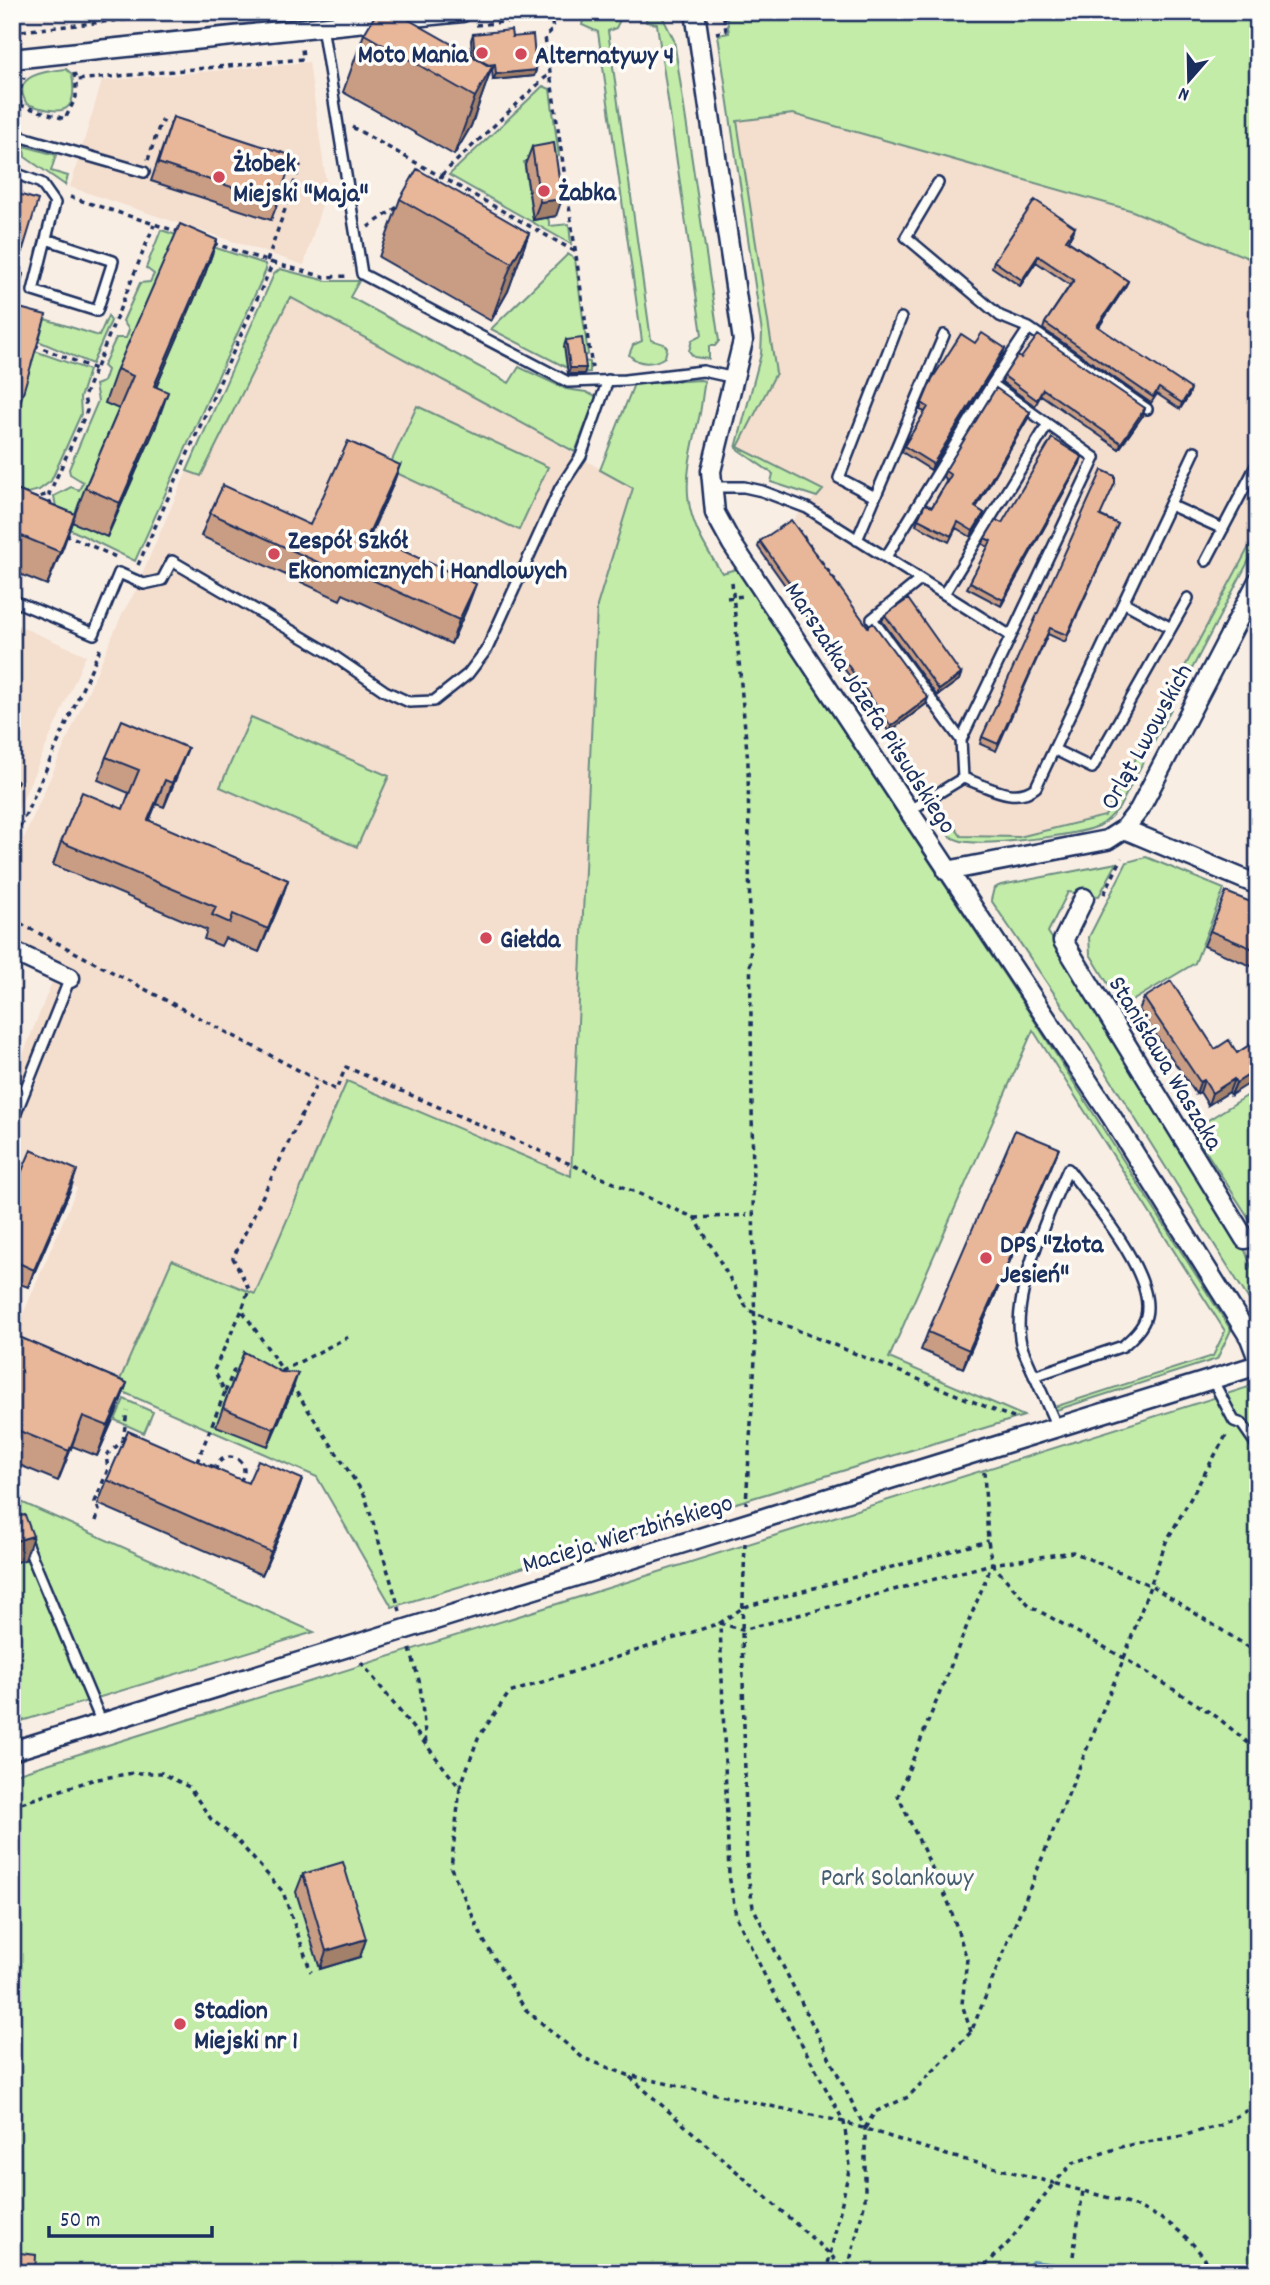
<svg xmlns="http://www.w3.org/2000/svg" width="1270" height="2285" font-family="Dekko,sans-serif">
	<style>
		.built { fill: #f4dece }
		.green { fill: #c2eca8; stroke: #6e8e83; stroke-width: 2 }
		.water { fill: #8fd2f1; stroke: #6191b6; stroke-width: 2 }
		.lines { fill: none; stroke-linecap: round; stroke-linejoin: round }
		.service-casing { stroke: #1b2f5e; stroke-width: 14 }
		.minor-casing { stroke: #1b2f5e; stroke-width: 23 }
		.path { stroke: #1b2f5e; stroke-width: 3.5; stroke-dasharray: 5 5; stroke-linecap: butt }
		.service { stroke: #fdfcf7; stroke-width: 9 }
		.minor { stroke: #fdfcf7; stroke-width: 18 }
		.wall { fill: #c89d84; stroke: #1b2f5e; stroke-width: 2 }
		.shaded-wall { fill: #a2806b; stroke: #1b2f5e; stroke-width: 2 }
		.building { fill: #e8b799; stroke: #1b2f5e; stroke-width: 2 }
		.poi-dot { fill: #d1495b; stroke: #fdfcf7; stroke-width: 2.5 }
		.labels { text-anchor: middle; stroke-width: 7; stroke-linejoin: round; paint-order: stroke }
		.poi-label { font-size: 26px; font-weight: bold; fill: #1b2f5e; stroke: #fdfcf7; text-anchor: start }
		.street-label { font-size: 26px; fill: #1b2f5e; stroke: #fdfcf7 }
		.park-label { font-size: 26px; fill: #455e70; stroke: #fdfcf7 }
	</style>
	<rect width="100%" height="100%" fill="#f9eee4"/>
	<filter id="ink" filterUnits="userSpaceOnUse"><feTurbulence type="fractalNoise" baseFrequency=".0143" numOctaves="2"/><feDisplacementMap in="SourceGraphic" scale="14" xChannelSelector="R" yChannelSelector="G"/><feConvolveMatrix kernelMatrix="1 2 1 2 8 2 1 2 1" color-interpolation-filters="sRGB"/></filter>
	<g filter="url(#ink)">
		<path class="built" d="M309,62L327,188L304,265L70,187L102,81Z
			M793,114L1130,210L1258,262V530L1105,816L1019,837L961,836L756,546L788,525L822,490L738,447L776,373L737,121Z
			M290,296L508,415L633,488L597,606L571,1177L347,1081L255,1294L172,1261L116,1389L12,1340L77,1188L12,1160V1082L52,982L12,963V865L123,612L144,577L142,574L187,471L201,475Z
			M12,623L86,655L12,824Z"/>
		<path class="green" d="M585,12H619L621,18L616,28L608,31L651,340L664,344L667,348L665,357C653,365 639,365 629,355L633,345L642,341L598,32L582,25Z
			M647,12H660L674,40L719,341L715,346H709V359L694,357L689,351L692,340L702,335L657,24L646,22Z
			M726,12H1258V262L1130,210L793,114L737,121L776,373L738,447L823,490L817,497L771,482L773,474L736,448L761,354L762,333L718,35L729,33Z
			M66,69L72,74C79,118 59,114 27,104C9,75 46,71 66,69Z
			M543,86L550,89L559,156L524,162L533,219L548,218L550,226L569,224L571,244L449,175Z
			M24,146L56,155L51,171L68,176L65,185L25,157Z
			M161,230L265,264L266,270L135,561L59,524L54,496L71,487L79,490L83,482L70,474L69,469L98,401L95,385L103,382L107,370L103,366L116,338H126L129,330L123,321L140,283L150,282L154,274L146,268Z
			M568,254L575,259L588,354L583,356L584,361L590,362V372L577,373L491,329Z
			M280,269L327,281H359L350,297L509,383L519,367L566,389L586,392L596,397L575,452L290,297L201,476L187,471L274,274Z
			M108,316L111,321L92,364L38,341L45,319L99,336Z
			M12,343L89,370L80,398L81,414L51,481L39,490L12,497Z
			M700,380L705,381C702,394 702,406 699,418C682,488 680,511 722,573L736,569L755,597L1036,1023L1231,1330L1217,1359L1053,1411L1051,1408L1213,1356L1225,1331L1033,1030L889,1358L1024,1416L392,1607L317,1477L116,1389L172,1260L255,1294L347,1081L571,1176L597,606L633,488L600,470L634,384Z
			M417,406L548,467L519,530L388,469Z
			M1258,530V543L1119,808C1113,814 1107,822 1099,826C1078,835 979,848 958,840C945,836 940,824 933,813L940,807L961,836L1019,837L1105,816Z
			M251,717L389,776L357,847L220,787Z
			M1146,857L1224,889L1195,963L1122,1007L1090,954L1089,937L1127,862Z
			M1117,863L1099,896L1068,892L1048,932L1241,1240L1258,1284V1314L1089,1045L991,900L994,888L1001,885Z
			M1258,1089V1228L1256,1229L1192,1130Z
			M1258,1384V2273H12V1775Z
			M124,1399L153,1412L144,1433L115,1420Z
			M12,1498L314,1632L12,1724Z"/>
		<path class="water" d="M1032,2261L1122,2272L1126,2273H1021Z"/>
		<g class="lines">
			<g class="service-casing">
				<path id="service" d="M322,26L362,274L568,382L625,380L703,371L735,378
					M12,134L144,172
					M12,172L41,183L55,203L33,291L97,311L113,261L46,239
					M938,183L906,237L1000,316L1029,328
					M992,384L1029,328L1147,409
					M712,487H744L762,491L807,508L1011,636L961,740L963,778L909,811
					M875,497L839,478L901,318
					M1170,505L1223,529
					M857,540L944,335
					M886,557L992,384L1095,458L1011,636
					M1206,561L1258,462
					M920,580L872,619L961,740
					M944,594L1048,424
					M12,600L94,634L119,573L144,584L162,580L172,561L328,652L385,691L409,702L434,701L468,674L487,649L560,488L581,456L608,380
					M1125,603L1171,628
					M1055,750L1092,768L1188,598
					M963,778C986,785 1014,805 1036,787L1195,451
					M12,1123L70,978
					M1034,1376L1123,1346C1132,1338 1143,1328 1146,1316C1156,1275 1092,1201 1068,1169C1049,1212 1006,1305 1023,1350L1057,1427
					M1212,1379L1234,1421L1242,1424L1258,1447
					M12,1509L102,1723"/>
			</g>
			<g class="minor-casing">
				<path id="minor" d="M695,12L743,341L711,471L715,513L732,544L1111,1116L1250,1338L1258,1359
					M12,59L462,12
					M1124,829L1258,885
					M947,871L1107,840L1124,829L1139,810L1258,581
					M1084,898L1063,941L1245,1239L1258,1236
					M12,951L70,978
					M12,1751L1258,1365"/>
			</g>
			<path class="path" d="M476,25L551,17L553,29L545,37L592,368
				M12,32L194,12
				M716,33L726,31L723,12
				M74,73L76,80L303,59L302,47
				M12,91H20L24,77
				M20,91L21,120
				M20,105L65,119L76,97V80
				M352,127L576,252
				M148,160L161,121L174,125
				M434,182L550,73
				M70,197L179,232
				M368,227L399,206
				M213,243L273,263
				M267,261L300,166L288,162
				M34,345L95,369
				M31,499L49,494
				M51,506L49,494L87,411L84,397L154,225
				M797,528L841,589
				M65,534L118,558
				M1252,562L1258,550
				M138,565L273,263L325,277L349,276
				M732,582L748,763L755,1359L746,1504
				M727,598L743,596
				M12,845L100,649
				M1104,894L1122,858
				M12,919L336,1090L346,1067L695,1218L748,1310L1016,1419
				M695,1218L747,1215
				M1251,1255L1258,1273
				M282,1371L348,1337
				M285,1374L242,1310L249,1289L233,1258L318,1081
				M291,1384L365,1496L400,1611
				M225,1392L234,1370L239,1372
				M123,1441L127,1411
				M216 1471a14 14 0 1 1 28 0a14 14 0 1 1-28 0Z
				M197,1462L225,1392L214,1370L242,1310
				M200,1463L216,1467
				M96,1521L99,1510L95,1502L108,1469L106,1455L123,1441L127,1442
				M745,1543L742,1630L747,1869L753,1907L865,2128V2201L847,2273
				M992,1564L1030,1606L1124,1658L1217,1717L1258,1751
				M410,1649L420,1684L426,1744
				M361,1662L460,1788L478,1738L509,1693L720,1623L742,1630L992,1564L1073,1552L1152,1586L1258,1653
				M460,1788L451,1868L484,1941L525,2009L583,2058L628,2075L844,2122L947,2155L1054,2183L1073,2163L1124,2146L1182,2136L1221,2125L1258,2104
				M12,1806L92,1780L133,1773H162L189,1787L211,1819L236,1839L283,1892L311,1972
				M971,2032L962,2004L967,1959L949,1904L898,1796L992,1564L988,1541L984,1471
				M630,2077L831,2255L846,2273
				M865,2128L875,2112L908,2097L971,2032L1124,1658L1166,1542L1228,1432
				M1073,2256L1083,2191
				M826,2273L850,2166L844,2122L764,1974L736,1916L729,1875L720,1623L744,1607L988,1541
				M978,2273L1009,2242L1054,2183C1123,2203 1174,2206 1214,2273"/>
			<use href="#service" class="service"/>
			<use href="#minor" class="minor"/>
		</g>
		<path class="wall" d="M364,34L472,56L471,40L473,34L512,37L536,70L534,76L493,80L492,70H491L471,126L454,155L343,92Z
			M173,117L278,202L271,220L151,181Z
			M532,147L556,216L533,220L525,165Z
			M12,192L16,272L23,274L14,301L12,300Z
			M400,199L529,233L508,291L491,321L379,257Z
			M1075,227L1073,233L1068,241L1128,281L1125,287L1099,327L1189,395L1180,409L1157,394L1151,403L1043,329L1045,323L1070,285L1036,262L1020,286L992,267L994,261Z
			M217,240L205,274L156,387V426L107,537L72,522L47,585L12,571V488L75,514L85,488L119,409L105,403L117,369Z
			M566,340L584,374H568L564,346Z
			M975,343L1003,354L931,470L902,452L904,446L925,412L920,410L932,379Z
			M1021,358L1145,408L1143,415L1119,449L1041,395L1035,406L1002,382L1004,376Z
			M1030,412L1028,418L976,508L984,513L982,519L971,537L956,528L949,542L916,525L918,519L932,507L947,480L943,477L945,471Z
			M1080,463L1001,606L967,588L988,547L983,544L985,538L1002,523Z
			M400,465L391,489L370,536L467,608L451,644L343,594L340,600L201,536L210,513L310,525Z
			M1101,516L1118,524L1065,642L1048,634L996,751L980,744L982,737Z
			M760,541L868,627L926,704L889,732L758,547Z
			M885,615L961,674L959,680L937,696L882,621Z
			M106,757L179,771L164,807L156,804L149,821L288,880L280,903L259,952L225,938L221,946L204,939L207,930L53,865L61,842L123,809L129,793L98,780Z
			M1258,905V969L1204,946L1210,931Z
			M1144,998L1215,1049L1237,1053L1254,1042L1231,1095L1229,1092L1208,1105L1200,1092L1196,1094L1139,1010Z
			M1059,1148L1052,1165L963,1368L921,1350L928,1332Z
			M71,1188L28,1287L12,1281V1194Z
			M12,1334L127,1383L116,1413L97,1456L72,1446L58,1481L12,1462Z
			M244,1352L292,1391L268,1446L216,1426Z
			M302,1479L294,1502L262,1575L98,1504L107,1480L248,1483Z
			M303,1874L366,1939L360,1957L320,1969L296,1892Z"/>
		<path class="shaded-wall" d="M495,64L492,70H491L471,126L454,155L475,97L476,66Z
			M536,70L534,76L493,80L496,74Z
			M562,199L556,216L533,220L540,202Z
			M529,233L508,291L491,321L512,263Z
			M217,240L205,274L142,420L154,386Z
			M1038,256L1036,262L1020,286L1022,280Z
			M1128,281L1125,287L1095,332L1097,326Z
			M1005,348L1003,354L931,470L933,464Z
			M570,368H586L584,374H568Z
			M1191,389L1189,395L1180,409L1182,403Z
			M168,392L156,426L107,537L120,503Z
			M1145,408L1143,415L1119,449L1121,443Z
			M1030,412L1028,418L973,513L975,507Z
			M1082,457L1080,463L1001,606L1003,600Z
			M400,465L391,489L359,559L368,535Z
			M984,513L982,519L971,537L973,531Z
			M75,514L63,548L47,585L60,552Z
			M476,584L467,608L451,644L459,620Z
			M961,674L959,680L937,696L939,690Z
			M928,698L926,704L889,732L891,726Z
			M188,748L179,771L164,807L172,783Z
			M165,780L156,804L139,844L148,820Z
			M288,880L280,903L259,952L268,929Z
			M1258,1069V1078L1231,1095L1236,1083Z
			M1234,1079L1229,1092L1208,1105L1212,1093Z
			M1204,1080L1200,1092L1196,1094L1200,1082Z
			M1059,1148L1052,1165L963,1368L969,1350Z
			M77,1170L71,1188L28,1287L34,1270Z
			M298,1373L292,1391L268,1446L274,1429Z
			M127,1383L116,1413L97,1456L108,1426Z
			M83,1416L72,1446L58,1481L69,1451Z
			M302,1479L294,1502L262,1575L271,1552Z
			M33,1536L25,1560L12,1563V1542Z
			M16,1629L12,1640V1630Z
			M366,1939L360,1957L320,1969L326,1951Z"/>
		<path class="building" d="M377,12H395L492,67L475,97L364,34Z
			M511,30L512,37L533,35L536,70L496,74L495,64L487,65L475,58L473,34Z
			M173,117L293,156L278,202L158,163Z
			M554,143L562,199L540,202L532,147Z
			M417,169L529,233L512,263L400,199Z
			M12,192L38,200L16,272L23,274L17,295L12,293Z
			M1035,200L1075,227L1066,240L1128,281L1097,326L1191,389L1182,403L1159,388L1153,397L1045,323L1074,280L1038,256L1022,280L994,261Z
			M180,224L217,240L154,386L168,392L120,503L85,488L133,376L117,369Z
			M12,306L46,315L12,430Z
			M982,333L1005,348L933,464L904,446L928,407L922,403L932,379L961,334L975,343Z
			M1038,335L1145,408L1121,443L1043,389L1037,400L1004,376L1017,356L1021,358Z
			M582,338L586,368H570L566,340Z
			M996,388L1030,412L975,507L984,513L973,531L958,522L951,536L918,519L925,504L932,507L951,475L945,471Z
			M1052,438L1082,457L1003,600L970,582L991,541L985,538L996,520L1002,523Z
			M348,441L400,465L368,535L476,584L459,620L351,570L348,576L210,513L223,485L310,525Z
			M1102,470L1115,476V483L1100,516L1118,524L1067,635L1050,628L998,744L982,737Z
			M12,488L75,514L60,552L12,532Z
			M791,520L868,627L873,623L928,698L891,726L760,541Z
			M908,599L961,674L939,690L885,615Z
			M122,720L188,748L172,783L165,780L148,820L288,880L268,929L233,914L230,923L212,915L216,907L61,842L82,792L123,809L139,770L106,757Z
			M12,779L18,781L12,794Z
			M1226,892L1258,905V951L1210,931Z
			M1171,981L1215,1049L1229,1040L1237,1053L1254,1042L1258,1047V1069L1236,1083L1234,1079L1212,1093L1204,1080L1200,1082L1144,998Z
			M1015,1130L1059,1148L969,1350L928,1332Z
			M31,1150L77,1170L34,1270L12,1260V1194Z
			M12,1334L127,1383L108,1426L83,1416L69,1451L12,1428Z
			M244,1352L281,1372L298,1373L274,1429L223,1408Z
			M128,1431L248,1483L258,1460L302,1479L271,1552L107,1480Z
			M25,1515L33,1536L12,1542V1518Z
			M12,1616L16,1629L12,1630Z
			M343,1862L366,1939L326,1951L303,1874Z
			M12,2252L36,2255L35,2273H12Z"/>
	</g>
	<g class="poi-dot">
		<circle cx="482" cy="53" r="7"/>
		<circle cx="521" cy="54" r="7"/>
		<circle cx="219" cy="177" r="7"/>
		<circle cx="544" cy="191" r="7"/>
		<circle cx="274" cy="554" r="7"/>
		<circle cx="486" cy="938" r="7"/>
		<circle cx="986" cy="1258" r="7"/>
		<circle cx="180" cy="2024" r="7"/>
	</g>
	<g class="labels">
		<g class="poi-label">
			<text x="468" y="62" text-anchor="end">Moto Mania</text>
			<text x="535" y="63">Alternatywy 4</text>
			<text x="233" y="171">Żłobek<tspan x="233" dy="30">Miejski "Maja"</tspan></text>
			<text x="558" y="200">Żabka</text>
			<text x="288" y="548">Zespół Szkół<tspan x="288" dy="30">Ekonomicznych i Handlowych</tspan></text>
			<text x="500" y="947">Giełda</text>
			<text x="1000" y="1252">DPS "Złota<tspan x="1000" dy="30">Jesień"</tspan></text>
			<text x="194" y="2018">Stadion<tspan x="194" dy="30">Miejski nr 1</tspan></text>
		</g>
		<g class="street-label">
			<text transform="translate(872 707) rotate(57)" y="9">Marszałka Józefa Piłsudskiego</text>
			<text transform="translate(1145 736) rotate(-61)" y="9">Orląt Lwowskich</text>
			<text transform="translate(1167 1062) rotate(59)" y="9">Stanisława Waszaka</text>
			<text transform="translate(627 1532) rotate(-17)" y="9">Macieja Wierzbińskiego</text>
		</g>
		<g class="park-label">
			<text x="897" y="1885">Park Solankowy</text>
		</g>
	</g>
	<rect width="1270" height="2285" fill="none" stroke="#fdfcf7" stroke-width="42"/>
	<rect x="21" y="21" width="1228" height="2243" fill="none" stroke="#1b2f5e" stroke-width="2.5" filter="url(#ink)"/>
	<g transform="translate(1189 80) rotate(200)" stroke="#fdfcf7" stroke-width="5" paint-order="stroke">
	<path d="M0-5L12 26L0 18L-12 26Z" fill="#1b2f5e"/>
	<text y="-10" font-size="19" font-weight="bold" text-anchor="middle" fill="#1b2f5e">N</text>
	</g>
	<path d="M49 2226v10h163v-10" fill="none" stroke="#1b2f5e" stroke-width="3.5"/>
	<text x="60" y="2226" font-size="21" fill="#1b2f5e" stroke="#fdfcf7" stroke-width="5" paint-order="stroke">50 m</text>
</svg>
